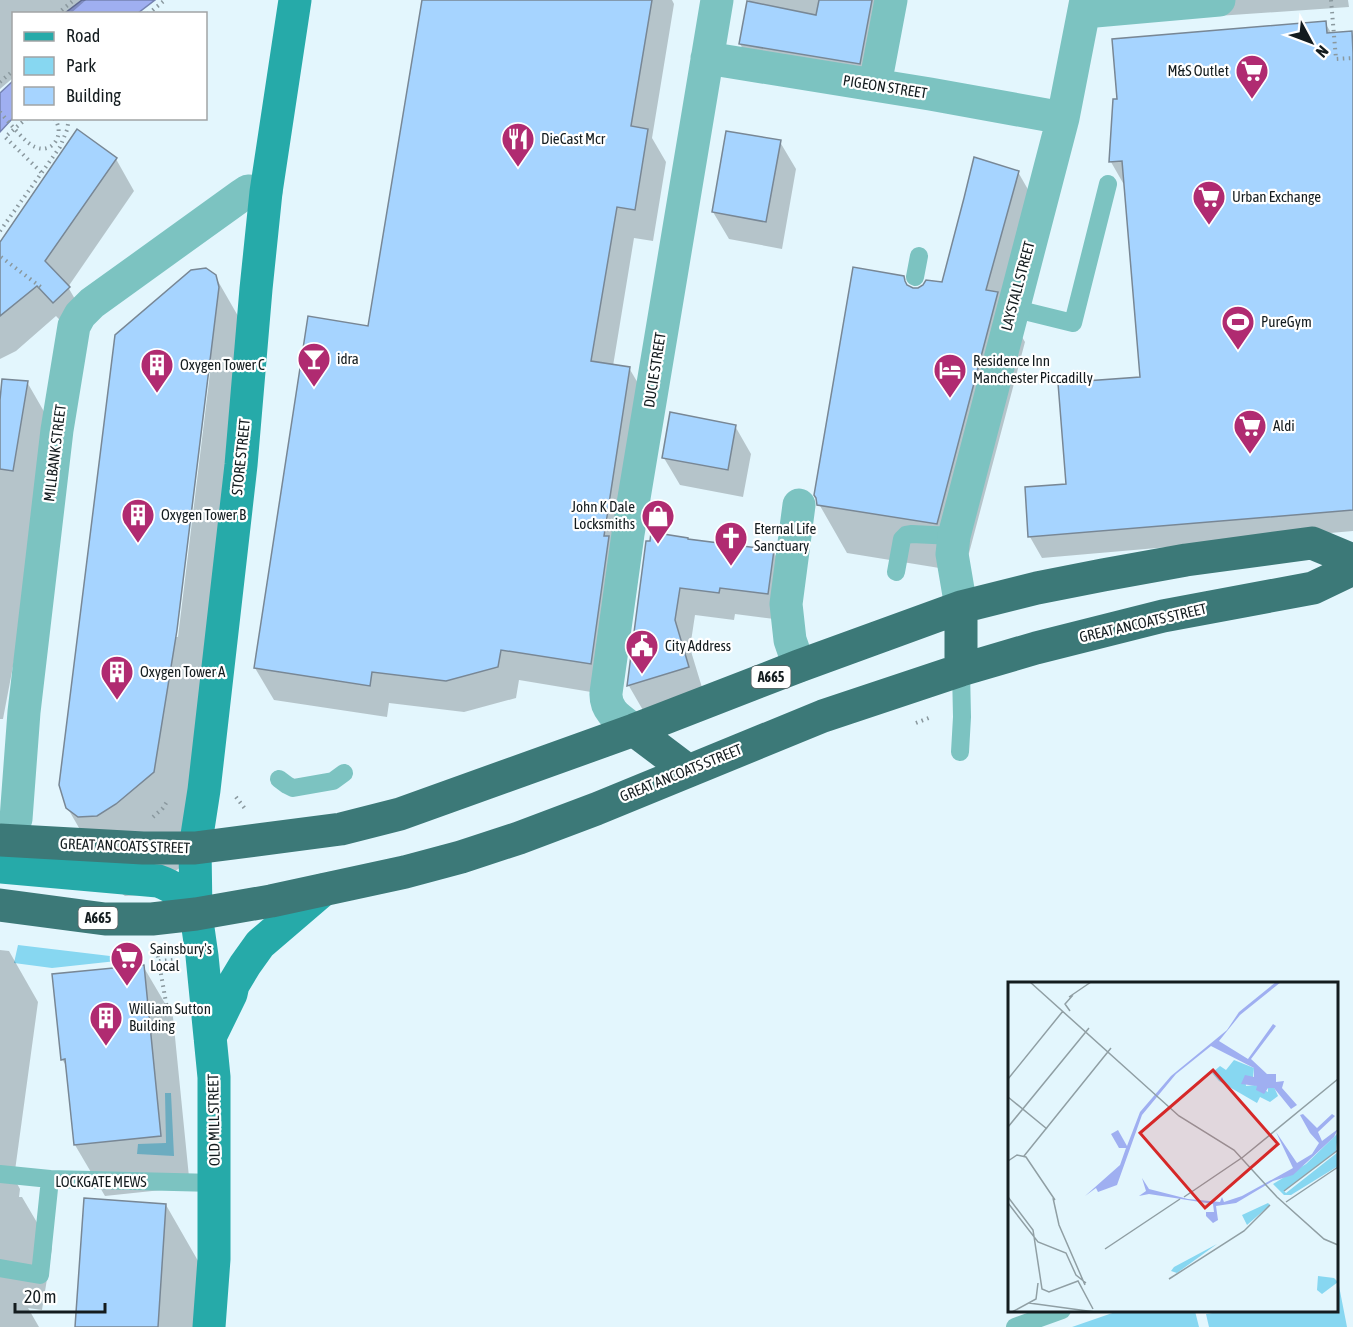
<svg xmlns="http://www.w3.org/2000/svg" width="1353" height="1327" font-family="'Asap Condensed',sans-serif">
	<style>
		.green { fill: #87d7f1 }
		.water { fill: #9faff1; stroke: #7583b2; stroke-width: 1.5 }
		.shadow { fill: #0003; fill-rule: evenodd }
		.building { fill: #a6d4ff; stroke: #788795; stroke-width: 1.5 }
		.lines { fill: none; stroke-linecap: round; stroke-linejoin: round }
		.path { stroke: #8a989e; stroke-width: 4; stroke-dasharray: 1.5 4.5; stroke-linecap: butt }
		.lane { stroke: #7cc3c1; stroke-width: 18 }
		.street { stroke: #7cc3c1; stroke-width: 33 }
		.secondary { stroke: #26aaa9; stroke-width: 33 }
		.highway { stroke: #3c7978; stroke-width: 33 }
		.path-bridge { stroke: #8a989e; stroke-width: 4; stroke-dasharray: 1.5 4.5; stroke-linecap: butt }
		.labels { text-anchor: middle; stroke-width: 4.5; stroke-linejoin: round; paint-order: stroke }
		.shield { fill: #fff; stroke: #5a6062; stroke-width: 1.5 }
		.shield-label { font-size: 14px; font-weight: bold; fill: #141c1f }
		.poi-label { font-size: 15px; fill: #141c1f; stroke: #fff; text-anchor: start }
		.street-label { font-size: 15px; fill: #141c1f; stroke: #fff }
		.inset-road { fill: none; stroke: #909fa4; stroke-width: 1.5 }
		.view { fill: #d62828; fill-opacity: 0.15; stroke: #d62828; stroke-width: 3 }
		.inset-edge { fill: none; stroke: #141c1f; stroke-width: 3 }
	</style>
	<rect width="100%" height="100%" fill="#e3f6fd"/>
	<path class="green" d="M18,945L135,959L52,968L14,963Z
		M165,1093H171L174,1156L137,1154L138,1144L166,1143Z
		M1339,1286L1347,1327H1209L1206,1314L1224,1311L1336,1310L1337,1287Z
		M1121,1310L1195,1311L1199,1327H1072Z"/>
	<path class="water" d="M82,0H155L138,13H65Z
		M13,81V118L0,132V93Z"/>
	<path class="shadow" d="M0,0H86L70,14H14V77L0,89Z
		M424,0H672L674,4L652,138L666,162L653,241L634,238L613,366L629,368L648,400L609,695L519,680L516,698L464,712L389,703L387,717L274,700L255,668L369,327Z
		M749,0H905L878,96L759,77L740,44Z
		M1163,0H1348L1349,7L1174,19Z
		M1325,23L1332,34L1351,33L1353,37V531L1042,558L1030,537L1027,489L1068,485L1141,378L1125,183H1123L1111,162L1114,101Z
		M780,142L796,169L782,249L729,239L713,212Z
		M116,159L134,191L68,287L87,320L72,333L56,316L16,351L0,359V244Z
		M1018,172L1046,221L1016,327L1025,342L964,572L847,553L819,504L903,277L909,288L913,290L943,284Z
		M215,276L261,356L199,852L161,883L143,895L125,896L113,887L67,807ZM207,373H210L178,637H175Z
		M27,382L50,422L35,550L3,719H0V412Z
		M735,426L751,454L743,497L680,485L664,458Z
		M647,543L773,551L789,578L783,620L735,614L734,620L695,615L690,648L704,694L644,712L629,686Z
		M0,950L9,951L38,1002L14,1178L20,1189L19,1197H22L52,1248L42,1310L28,1308L39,1327H0Z
		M143,966L173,1017L190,1187L105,1196L75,1145L68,1069L62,1059Z
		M166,1205L205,1273L201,1327H77Z"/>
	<path class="building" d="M422,0H652L631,126L648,129L635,210L617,207L591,361L630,367L604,536H609L591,664L501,650L498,667L446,681L372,672L370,686L254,668L308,316L368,326Z
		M819,0H872L860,64L739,44L747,1L816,15Z
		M1326,21L1327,33L1352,31L1353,53V510L1028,537L1025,487L1066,484L1058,383L1140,377L1122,161L1109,162L1113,99H1117L1112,39Z
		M77,129L117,158L45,261L70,287L53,303L37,286L0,316V242Z
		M726,131L781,140L766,222L712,212Z
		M974,157L1019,171L986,290L998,292L937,524L817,505L816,498L814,495L853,267L904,276L905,281L907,285L913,288H918L923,285L926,280L942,282L964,198Z
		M206,268L216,275L219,287L177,630L154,772L116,804L97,816L78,817L66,808L59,785L115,335L191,270Z
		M2,379L28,381L13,471L0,469V400Z
		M670,412L736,425L728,470L662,458Z
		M651,532L688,538V539L774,550L768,594L720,588L719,593L680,588L675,620L689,667L627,686L646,541H650Z
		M144,965L161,1136L74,1145L65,1059L61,1060L52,974Z
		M84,1198L166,1204L158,1327H75Z"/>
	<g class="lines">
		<path class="path" d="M1331,0L1336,59L1353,58
			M57,14L74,0
			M148,14L165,0
			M0,82L14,70
			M27,118L5,137L42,173
			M0,231L60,147L67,130L69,118
			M1,257L42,288
			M916,723L931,717
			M236,797L246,810
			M153,817L163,808L168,800
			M154,951L158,957L168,1014L177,1013
			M159,961L173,960"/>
		<path class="lane" d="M915,277L919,256
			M1012,308L1073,323L1108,184
			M896,572L902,539L906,535L912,534L954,536
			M960,752L962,717L961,670
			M279,779L287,785L293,788L333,781L344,773
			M0,1174L50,1179L215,1183
			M0,1268L40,1275L50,1179
			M1015,1327L1062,1310"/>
		<path class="street" d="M1084,12L1219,0
			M707,58L930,94L1063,118
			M875,85L891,0
			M961,607L952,554L954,536L1063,118L1086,0
			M799,666L790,640L786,604L799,505
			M634,730C621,720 605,712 606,693L628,534L717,0
			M16,819L24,712L57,430L74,326L80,315L92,303L242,195L248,191L266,192"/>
		<path class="secondary" d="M0,867L158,881C176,887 188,897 196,914
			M210,1037L231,994L233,985L245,965L260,944L323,890
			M209,1327L214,1259V1077L202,956L196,914L195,848L204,790L241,465L256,289L266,192L295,0"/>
		<path class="highway" d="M961,607V670
			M634,730L687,770
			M0,840L143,848H195L341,829L400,814L634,730L799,666L961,607L1037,588L1103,575L1186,560L1312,543L1353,560
			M0,905L105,919H152L196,914L271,901L405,872L461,857L519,838L596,809L823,716L961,670L1036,648L1163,616L1313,588L1353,569"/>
		<path class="path-bridge" d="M0,112C8,121 25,143 35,147C53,155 66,133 54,118"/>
	</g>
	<defs>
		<g id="supermarket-pin" transform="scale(1.725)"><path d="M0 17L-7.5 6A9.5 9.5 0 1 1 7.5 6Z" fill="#b02b71" stroke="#fff"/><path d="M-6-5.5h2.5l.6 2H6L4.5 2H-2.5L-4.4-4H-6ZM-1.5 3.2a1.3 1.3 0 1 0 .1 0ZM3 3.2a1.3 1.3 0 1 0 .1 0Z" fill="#fff"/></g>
		<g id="restaurant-pin" transform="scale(1.725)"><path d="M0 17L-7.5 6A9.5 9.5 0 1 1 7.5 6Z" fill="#b02b71" stroke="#fff"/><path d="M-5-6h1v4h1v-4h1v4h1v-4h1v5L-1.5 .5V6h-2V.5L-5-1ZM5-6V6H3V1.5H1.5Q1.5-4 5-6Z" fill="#fff"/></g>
		<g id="stadium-pin" transform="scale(1.725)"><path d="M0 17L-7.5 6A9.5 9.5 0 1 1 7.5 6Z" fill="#b02b71" stroke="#fff"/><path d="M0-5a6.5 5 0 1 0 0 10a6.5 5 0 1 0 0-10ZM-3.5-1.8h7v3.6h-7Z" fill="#fff"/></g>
		<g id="bar-pin" transform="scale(1.725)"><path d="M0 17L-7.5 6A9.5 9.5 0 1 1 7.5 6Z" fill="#b02b71" stroke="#fff"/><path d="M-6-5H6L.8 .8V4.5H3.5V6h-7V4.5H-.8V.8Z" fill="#fff"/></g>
		<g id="building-pin" transform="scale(1.725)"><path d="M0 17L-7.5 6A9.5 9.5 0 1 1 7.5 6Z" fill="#b02b71" stroke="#fff"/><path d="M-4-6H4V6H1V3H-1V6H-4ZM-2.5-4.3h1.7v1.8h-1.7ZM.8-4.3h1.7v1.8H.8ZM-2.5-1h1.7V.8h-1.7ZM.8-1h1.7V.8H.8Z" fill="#fff"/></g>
		<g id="hotel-pin" transform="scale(1.725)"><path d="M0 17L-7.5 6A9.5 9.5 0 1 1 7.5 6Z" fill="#b02b71" stroke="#fff"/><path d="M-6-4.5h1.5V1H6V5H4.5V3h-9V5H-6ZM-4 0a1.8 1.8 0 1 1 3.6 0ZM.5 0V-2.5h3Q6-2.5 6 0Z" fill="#fff"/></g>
		<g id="shop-pin" transform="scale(1.725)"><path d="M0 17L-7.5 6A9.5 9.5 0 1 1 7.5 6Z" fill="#b02b71" stroke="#fff"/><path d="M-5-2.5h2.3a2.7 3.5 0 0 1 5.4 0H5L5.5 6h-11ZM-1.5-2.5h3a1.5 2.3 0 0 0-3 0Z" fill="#fff"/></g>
		<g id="church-pin" transform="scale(1.725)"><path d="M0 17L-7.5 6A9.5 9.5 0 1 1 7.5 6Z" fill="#b02b71" stroke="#fff"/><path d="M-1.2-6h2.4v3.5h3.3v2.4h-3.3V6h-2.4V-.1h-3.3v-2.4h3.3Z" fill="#fff"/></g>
		<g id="civic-pin" transform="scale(1.725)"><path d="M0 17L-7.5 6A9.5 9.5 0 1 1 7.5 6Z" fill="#b02b71" stroke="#fff"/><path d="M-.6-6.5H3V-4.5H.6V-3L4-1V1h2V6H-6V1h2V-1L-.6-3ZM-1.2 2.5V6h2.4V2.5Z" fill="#fff"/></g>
	</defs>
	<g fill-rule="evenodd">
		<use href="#supermarket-pin" x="1252" y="71"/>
		<use href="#restaurant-pin" x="518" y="139"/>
		<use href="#supermarket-pin" x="1209" y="197"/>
		<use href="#stadium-pin" x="1238" y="322"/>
		<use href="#bar-pin" x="314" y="359"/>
		<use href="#building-pin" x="157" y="365"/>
		<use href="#hotel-pin" x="950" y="370"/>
		<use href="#supermarket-pin" x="1250" y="426"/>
		<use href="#building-pin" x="138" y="515"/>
		<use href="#shop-pin" x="658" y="516"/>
		<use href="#church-pin" x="731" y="538"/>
		<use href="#civic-pin" x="642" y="646"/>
		<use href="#building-pin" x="117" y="672"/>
		<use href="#supermarket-pin" x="127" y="958"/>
		<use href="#building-pin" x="106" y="1018"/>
	</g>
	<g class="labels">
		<g class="shield">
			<rect x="751.5" y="666" width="39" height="22" rx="4.5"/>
			<rect x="78.5" y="907" width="39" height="22" rx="4.5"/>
		</g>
		<g class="shield-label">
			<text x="771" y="682">A665</text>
			<text x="98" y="923">A665</text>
		</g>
		<g class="poi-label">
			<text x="1229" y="76" text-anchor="end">M&amp;S Outlet</text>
			<text x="541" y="144">DieCast Mcr</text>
			<text x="1232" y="202">Urban Exchange</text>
			<text x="1261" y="327">PureGym</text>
			<text x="337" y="364">idra</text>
			<text x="973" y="366">Residence Inn<tspan x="973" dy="17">Manchester Piccadilly</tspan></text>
			<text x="180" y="370">Oxygen Tower C</text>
			<text x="1273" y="431">Aldi</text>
			<text x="635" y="512" text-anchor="end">John K Dale<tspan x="635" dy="17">Locksmiths</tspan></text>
			<text x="161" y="520">Oxygen Tower B</text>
			<text x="754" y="534">Eternal Life<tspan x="754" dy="17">Sanctuary</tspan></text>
			<text x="665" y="651">City Address</text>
			<text x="140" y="677">Oxygen Tower A</text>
			<text x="150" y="954">Sainsbury's<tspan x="150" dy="17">Local</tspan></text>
			<text x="129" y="1014">William Sutton<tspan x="129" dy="17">Building</tspan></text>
		</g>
		<g class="street-label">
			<text transform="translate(885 87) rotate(9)" y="5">PIGEON STREET</text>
			<text transform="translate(1018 286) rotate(-75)" y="5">LAYSTALL STREET</text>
			<text transform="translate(655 370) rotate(-81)" y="5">DUCIE STREET</text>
			<text transform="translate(55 453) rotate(-83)" y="5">MILLBANK STREET</text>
			<text transform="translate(241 457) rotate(-84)" y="5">STORE STREET</text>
			<text transform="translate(1143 623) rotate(-13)" y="5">GREAT ANCOATS STREET</text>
			<text transform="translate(681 773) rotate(-22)" y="5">GREAT ANCOATS STREET</text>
			<text transform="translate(125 846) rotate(2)" y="5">GREAT ANCOATS STREET</text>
			<text transform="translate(214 1120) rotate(-91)" y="5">OLD MILL STREET</text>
			<text x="101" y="1187">LOCKGATE MEWS</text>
		</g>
	</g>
	<g transform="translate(1008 982)">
		<rect width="330" height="330" fill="#e3f6fd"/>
		<path d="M226,78L246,86L245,96L237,94L238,104L247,103L260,110V106L266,105L270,114L262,120L252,115L249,121L211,99L204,91L212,84L218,88ZM330,151L328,169L276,209L278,211L330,170V184L283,213H276L265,202L298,182ZM260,221L262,223L239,243L234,233ZM209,262L169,291L163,289L166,285ZM310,294L326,296L330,300L314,312L309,308Z" fill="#87d7f1"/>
		<path d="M268,0H273L232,33L211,59L240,77L265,42L268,44L243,77L259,92H268V100L276,99L274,106L289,123L283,127L266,106H260L256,112L248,108L249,104L233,102L237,93L246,95V86L203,64L168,92L134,133L109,203L90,210L88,206L77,214L112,183L118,166H111L103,152L110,148L119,164L132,130L163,94L219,48L231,30ZM295,132L309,146L324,132L327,134L310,150L314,159L330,147L326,155L285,193L265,199L228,221L208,224L210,238L205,241L198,234V230H206L205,222L141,212L131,214L138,209L134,196L141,207L180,217L212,220L214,215L216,220L234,214L285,186L268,150L289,181L304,172L311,161L302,151L292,133Z" fill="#9faff1"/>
		<path class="inset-road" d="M22,0L171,134L226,168L269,215L316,257L330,263M61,15L83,0M62,29L57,22L65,13M0,97L55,29M0,115L39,147M0,145L81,46M16,174L103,66M0,179L9,173L18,175L47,218M276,209L330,168M0,215L25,248L34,307L41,310L70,299L85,327M176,215L235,175L330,97M45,216L51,243L77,303M278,220L330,185M0,221L30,260L58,271L68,293L78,301M97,267L172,217M161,297L236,249L262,223M21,321L87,330M4,330L28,317L30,301"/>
		<path class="view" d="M205,88L270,162L197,226L132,151Z"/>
		<rect width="330" height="330" class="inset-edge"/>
	</g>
	<rect x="12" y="12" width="195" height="108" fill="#ffffff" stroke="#a1a4a5" stroke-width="1.5"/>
	<rect x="24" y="32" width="30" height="9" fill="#26aaa9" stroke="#a1a4a5" stroke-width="1.5"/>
	<text x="66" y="42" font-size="18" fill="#141c1f">Road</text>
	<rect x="24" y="57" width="30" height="18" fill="#87d7f1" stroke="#a1a4a5" stroke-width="1.5"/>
	<text x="66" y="72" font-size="18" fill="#141c1f">Park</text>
	<rect x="24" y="87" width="30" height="18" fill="#a6d4ff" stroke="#a1a4a5" stroke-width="1.5"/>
	<text x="66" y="102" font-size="18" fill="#141c1f">Building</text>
	<g transform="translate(1311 42) rotate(131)" stroke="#ffffff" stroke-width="4.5" paint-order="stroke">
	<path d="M0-4.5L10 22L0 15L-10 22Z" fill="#141c1f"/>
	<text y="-9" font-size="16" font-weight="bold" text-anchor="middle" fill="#141c1f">N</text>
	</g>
	<path d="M15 1303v9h90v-9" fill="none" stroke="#141c1f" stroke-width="3"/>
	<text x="24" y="1303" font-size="18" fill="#141c1f" stroke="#ffffff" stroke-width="4.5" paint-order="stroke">20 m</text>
</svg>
